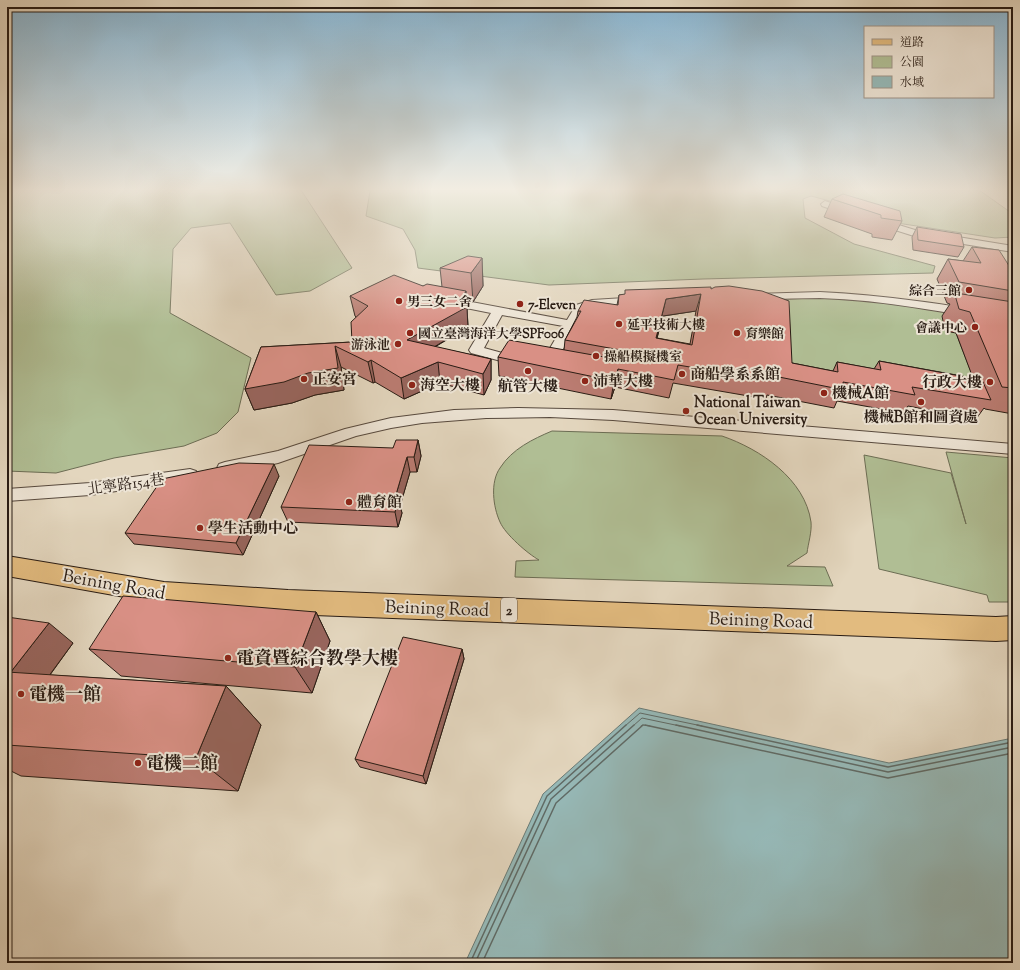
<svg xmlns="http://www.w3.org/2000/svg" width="1020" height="970" font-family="'Sorts Mill Goudy','Noto Serif TC',serif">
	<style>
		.green { fill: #b0be94; stroke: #6c6d54 }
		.water { fill: #96b8b6; stroke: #6a7a75 }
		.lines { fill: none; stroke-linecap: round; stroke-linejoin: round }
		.shore-far1 { stroke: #606a65; stroke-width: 1 }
		.shore { stroke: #606a65; stroke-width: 1.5 }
		.minor-casing { stroke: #584a3e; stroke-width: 2 }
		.major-casing { stroke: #291c14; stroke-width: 2 }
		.minor { fill: #ede4d5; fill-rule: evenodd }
		.major { fill: #e2bb7f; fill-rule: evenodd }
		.wall { fill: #bb7c72; stroke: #291c14; fill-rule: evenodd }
		.shaded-wall { fill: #98655d; stroke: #291c14 }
		.building { fill: #d99085; stroke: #291c14; fill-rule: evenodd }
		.poi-dot { fill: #8f2418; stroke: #ede4d5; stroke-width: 1.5 }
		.labels { text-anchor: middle; stroke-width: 4; stroke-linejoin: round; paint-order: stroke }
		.far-poi-label { font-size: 13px; font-weight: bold; fill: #291c14; stroke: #ede4d5; text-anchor: start }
		.shield { fill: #ede4d5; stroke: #64584e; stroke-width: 1 }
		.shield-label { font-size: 14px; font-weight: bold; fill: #291c14 }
		.poi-label { font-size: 15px; font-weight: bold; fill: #291c14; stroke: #ede4d5; text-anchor: start }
		.street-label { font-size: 15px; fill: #291c14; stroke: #ede4d5 }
		.near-street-label { font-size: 18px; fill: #291c14; stroke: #ede4d5 }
		.near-poi-label { font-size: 18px; font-weight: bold; fill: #291c14; stroke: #ede4d5; text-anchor: start }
	</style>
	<rect width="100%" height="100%" fill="#e3d6be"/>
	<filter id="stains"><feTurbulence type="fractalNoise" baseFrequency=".005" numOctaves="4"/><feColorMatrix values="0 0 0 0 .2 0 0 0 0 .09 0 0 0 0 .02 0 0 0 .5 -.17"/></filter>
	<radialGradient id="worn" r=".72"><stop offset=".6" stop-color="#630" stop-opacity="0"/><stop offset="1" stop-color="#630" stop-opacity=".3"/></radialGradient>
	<path class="green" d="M7,190H301L352,268L310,291L276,295L230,223L191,228L173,249L170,313L251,358L238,412L217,433L184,446L114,458L56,473L7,471Z
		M368,190H979L1013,214V237L995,238L897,223L875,213L811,196L803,199L805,218L854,244L935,266L933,273L703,279L549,285L418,268L415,250L403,229L366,216L370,191Z
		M823,295L944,309L956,333L981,398L783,364L772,297Z
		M552,431L722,436C760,449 805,479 811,522C812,532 808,544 807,553L787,566L825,567L833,586L515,577L516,561L539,560C528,554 505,534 500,522C493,507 490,482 500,468C512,449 533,439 552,431Z
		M946,452L1013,458V602H989L987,595L879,569L864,455L951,473L966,524Z"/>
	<path class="water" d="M639,708L889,763L1013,738V963H465L543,794Z"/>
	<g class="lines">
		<path class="shore-far1" d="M625,726L640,713L702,726
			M633,726L642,718L680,726
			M641,726L643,725L650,726"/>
		<path class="shore" d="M645,725L888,778L1013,753
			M676,725L888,772L1013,747
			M697,725L888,767L1013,742
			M470,963L547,796L626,725
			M475,963L551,799L634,725
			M482,963L556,803L643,725"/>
		<g class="minor-casing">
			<path id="minor" d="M825,201L854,211L856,213L851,216L822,206L821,204Z
				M876,218L915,230L1013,246V252L914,236L873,223L871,221Z
				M820,292C885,295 949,305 1013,316V324C949,313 885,300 820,298C798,298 775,299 753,300L749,299L747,297L749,295L753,294Z
				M445,297L567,320L576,305L592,300L641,297L645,299L647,301L645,303L641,305L593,307L585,310L558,358L565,359L567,362L565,365L560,366L545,363L543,360L563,326L502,315L484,348L506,354L508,357L506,360L501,361L471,353L469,350L491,313L441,303L439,301L441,299Z
				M518,408L613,410L1013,444V454L613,420L550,417L486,418L422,423L391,428L356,436L278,463L225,474L219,472L217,468L219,464L225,462L278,451L345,429L391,418L454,410Z
				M190,469L196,471L198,475L196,479L90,495L7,501V489L90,483Z"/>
		</g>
		<g class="major-casing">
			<path id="major" d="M7,556L164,582L288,590L996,617L1013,616V640L996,641L288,614L164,604L7,576Z"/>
		</g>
		<use href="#minor" class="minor"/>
		<use href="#major" class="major"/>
	</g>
	<path class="wall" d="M832,199L902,221L892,240L872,237V234L824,217Z
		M917,227L964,247L958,257L913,250L912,237Z
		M972,247L1013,272V296L1009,301L1013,302V414L985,409L984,408L976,419L908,406L903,413L837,401L834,408L767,395L766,399L673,383L669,398L615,387L611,399L499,376L498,357L564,350L565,340L577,317L578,311L617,305L619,295L711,289L792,363L833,371L837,362L874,369L879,361L973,378L956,333L945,331L942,316L950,304L947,303L937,279L948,259L963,261ZM696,311L690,344L657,338L663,316Z
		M482,258L483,286L473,302L466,301L467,307L468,327L435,347L491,359V380L484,395L440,383L404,399L375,382L373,383L341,367L344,390L315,395L292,403L254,410L245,389L261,347L352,342L356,317L355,316L350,296L423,286L442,287L440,268Z
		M418,440L421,456L417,472H410L400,506L402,513L398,527L288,522L281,507L393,448Z
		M279,476L243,555L134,544L125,533Z
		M316,612L330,641L312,693L121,676L89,649Z
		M7,617L73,643L50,675L226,686L261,725L238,791L21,776L7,769Z
		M462,649L464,659L426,784L360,767L355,759Z"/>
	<path class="shaded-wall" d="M482,258L483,286L473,302L471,273Z
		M466,291L468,327L410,361L407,340L462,297Z
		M701,294L696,311L663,316L652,356L666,299Z
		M335,346L341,367L344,390L315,395L292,403L254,410L245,389Z
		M491,359V380L484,395L483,374Z
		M371,360L375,382L373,383L368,362Z
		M438,362L440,383L404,399L401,378Z
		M618,369L615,387L611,399L614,381Z
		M418,440L421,456L417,472L414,457Z
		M407,457L410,472L400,506L402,513L398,527L395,512V498Z
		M274,464L279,476L243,555L236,543Z
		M316,612L330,641L312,693L295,667Z
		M49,623L73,643L7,733V677Z
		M462,649L464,659L426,784L423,776Z
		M226,686L261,725L238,791L196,758Z"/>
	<path class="building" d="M843,194L900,211L902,221L881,218V215L832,199Z
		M917,227L961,234L964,247L918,240Z
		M972,247L999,250L1013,272V284L1011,283L1013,287V291L959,282L948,259L981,263Z
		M468,256L482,258L471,273L440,268Z
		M394,275L423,286L427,284L466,291L462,297L467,307L407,340L491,359L483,374L438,362L401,378L371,360L368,362L335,346L338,368L308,373L284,382L245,389L261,347L352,342L351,322L368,306L350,296Z
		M729,286L762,291L789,301L792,363L838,372L837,362L881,370L879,361L982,380L991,400L912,387L915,395L843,382L844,390L774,376L773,381L678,365L674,380L618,369L614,381L498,357L509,340L621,360L627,359L630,354L626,351L565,340L581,311H578L584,300L618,305L619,295L625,294V290L711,287V289L715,287ZM701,294L692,345L656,338L666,299Z
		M962,294L1013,302V388L1002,387L970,312L959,309L955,295Z
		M396,440H418L414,457H407L395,498H399L395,512L281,507L309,445L393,448Z
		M239,463L274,464L236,543L125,533L162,479Z
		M123,596L316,612L295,667L89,649Z
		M7,617L49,623L10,673L7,672Z
		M403,637L462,649L423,776L355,759Z
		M7,672L226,686L196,758L7,745Z"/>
	<linearGradient id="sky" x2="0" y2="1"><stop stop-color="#87b6d4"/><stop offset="0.58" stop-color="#f2ede2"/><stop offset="1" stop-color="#f2ede2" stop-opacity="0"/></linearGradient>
	<rect width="1020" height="326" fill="url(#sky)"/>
	<g class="poi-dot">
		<circle cx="969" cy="290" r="4"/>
		<circle cx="399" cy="301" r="4"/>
		<circle cx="520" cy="304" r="4"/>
		<circle cx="619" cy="324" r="4"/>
		<circle cx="975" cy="327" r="4"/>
		<circle cx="410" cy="333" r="4"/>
		<circle cx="737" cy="333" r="4"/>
		<circle cx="398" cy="344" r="4"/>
		<circle cx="596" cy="356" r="4"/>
		<circle cx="528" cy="371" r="4"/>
		<circle cx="682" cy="374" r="4"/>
		<circle cx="304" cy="379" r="4"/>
		<circle cx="585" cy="381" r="4"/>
		<circle cx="990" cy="382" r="4"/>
		<circle cx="412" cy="385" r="4"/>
		<circle cx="824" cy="393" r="4"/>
		<circle cx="921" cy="402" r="4"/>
		<circle cx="686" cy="411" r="4"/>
		<circle cx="349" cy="502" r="4"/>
		<circle cx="200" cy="528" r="4"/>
		<circle cx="228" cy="658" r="4"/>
		<circle cx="21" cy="694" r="4"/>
		<circle cx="138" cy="763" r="4"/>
	</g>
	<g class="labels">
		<g class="far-poi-label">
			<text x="961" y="295" text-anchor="end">綜合三館</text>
			<text x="407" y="306">男三女二舍</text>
			<text x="528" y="309">7-Eleven</text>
			<text x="627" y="329">延平技術大樓</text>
			<text x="967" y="332" text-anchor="end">會議中心</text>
			<text x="418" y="338">國立臺灣海洋大學SPF006</text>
			<text x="745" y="338">育樂館</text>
			<text x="390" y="349" text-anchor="end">游泳池</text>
			<text x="604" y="361">操船模擬機室</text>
		</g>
		<rect class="shield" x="501" y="598" width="16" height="24" rx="3"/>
		<g class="shield-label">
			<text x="509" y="615">2</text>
		</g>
		<g class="poi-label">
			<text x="690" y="379">商船學系系館</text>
			<text x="312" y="384">正安宮</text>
			<text x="593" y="386">沛華大樓</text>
			<text x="982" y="387" text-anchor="end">行政大樓</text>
			<text x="420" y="390">海空大樓</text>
			<text x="528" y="391" text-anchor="middle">航管大樓</text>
			<text x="832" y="398">機械A館</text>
			<text x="694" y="407">National Taiwan<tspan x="694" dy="17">Ocean University</tspan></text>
			<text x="921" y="422" text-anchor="middle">機械B館和圖資處</text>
			<text x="357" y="507">體育館</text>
			<text x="208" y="533">學生活動中心</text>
		</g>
		<g class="street-label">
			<text transform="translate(126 484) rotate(-8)" y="5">北寧路154巷</text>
		</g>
		<g class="near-street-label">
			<text transform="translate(114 584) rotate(10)" y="6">Beining Road</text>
			<text transform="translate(437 608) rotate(2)" y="6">Beining Road</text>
			<text transform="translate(761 620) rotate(2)" y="6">Beining Road</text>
		</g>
		<g class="near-poi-label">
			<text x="236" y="664">電資暨綜合教學大樓</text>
			<text x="29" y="700">電機一館</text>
			<text x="146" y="769">電機二館</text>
		</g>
	</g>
	<rect width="1020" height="970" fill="none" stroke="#e3d6be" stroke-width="24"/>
	<rect x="8" y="8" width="1004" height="954" fill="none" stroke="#291c14" stroke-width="2"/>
	<rect x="12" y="12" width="996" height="946" fill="none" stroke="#291c14"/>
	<rect x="864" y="26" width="130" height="72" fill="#ede4d5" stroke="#9f9488"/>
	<rect x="872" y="39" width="20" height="6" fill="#e2bb7f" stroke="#9f9488"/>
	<text x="900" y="46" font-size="12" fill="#291c14">道路</text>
	<rect x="872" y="56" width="20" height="12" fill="#b0be94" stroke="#9f9488"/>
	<text x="900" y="66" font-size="12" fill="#291c14">公園</text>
	<rect x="872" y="76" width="20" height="12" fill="#96b8b6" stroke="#9f9488"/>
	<text x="900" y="86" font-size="12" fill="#291c14">水域</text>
	<rect width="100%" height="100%" filter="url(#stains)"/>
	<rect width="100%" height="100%" fill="url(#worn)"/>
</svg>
